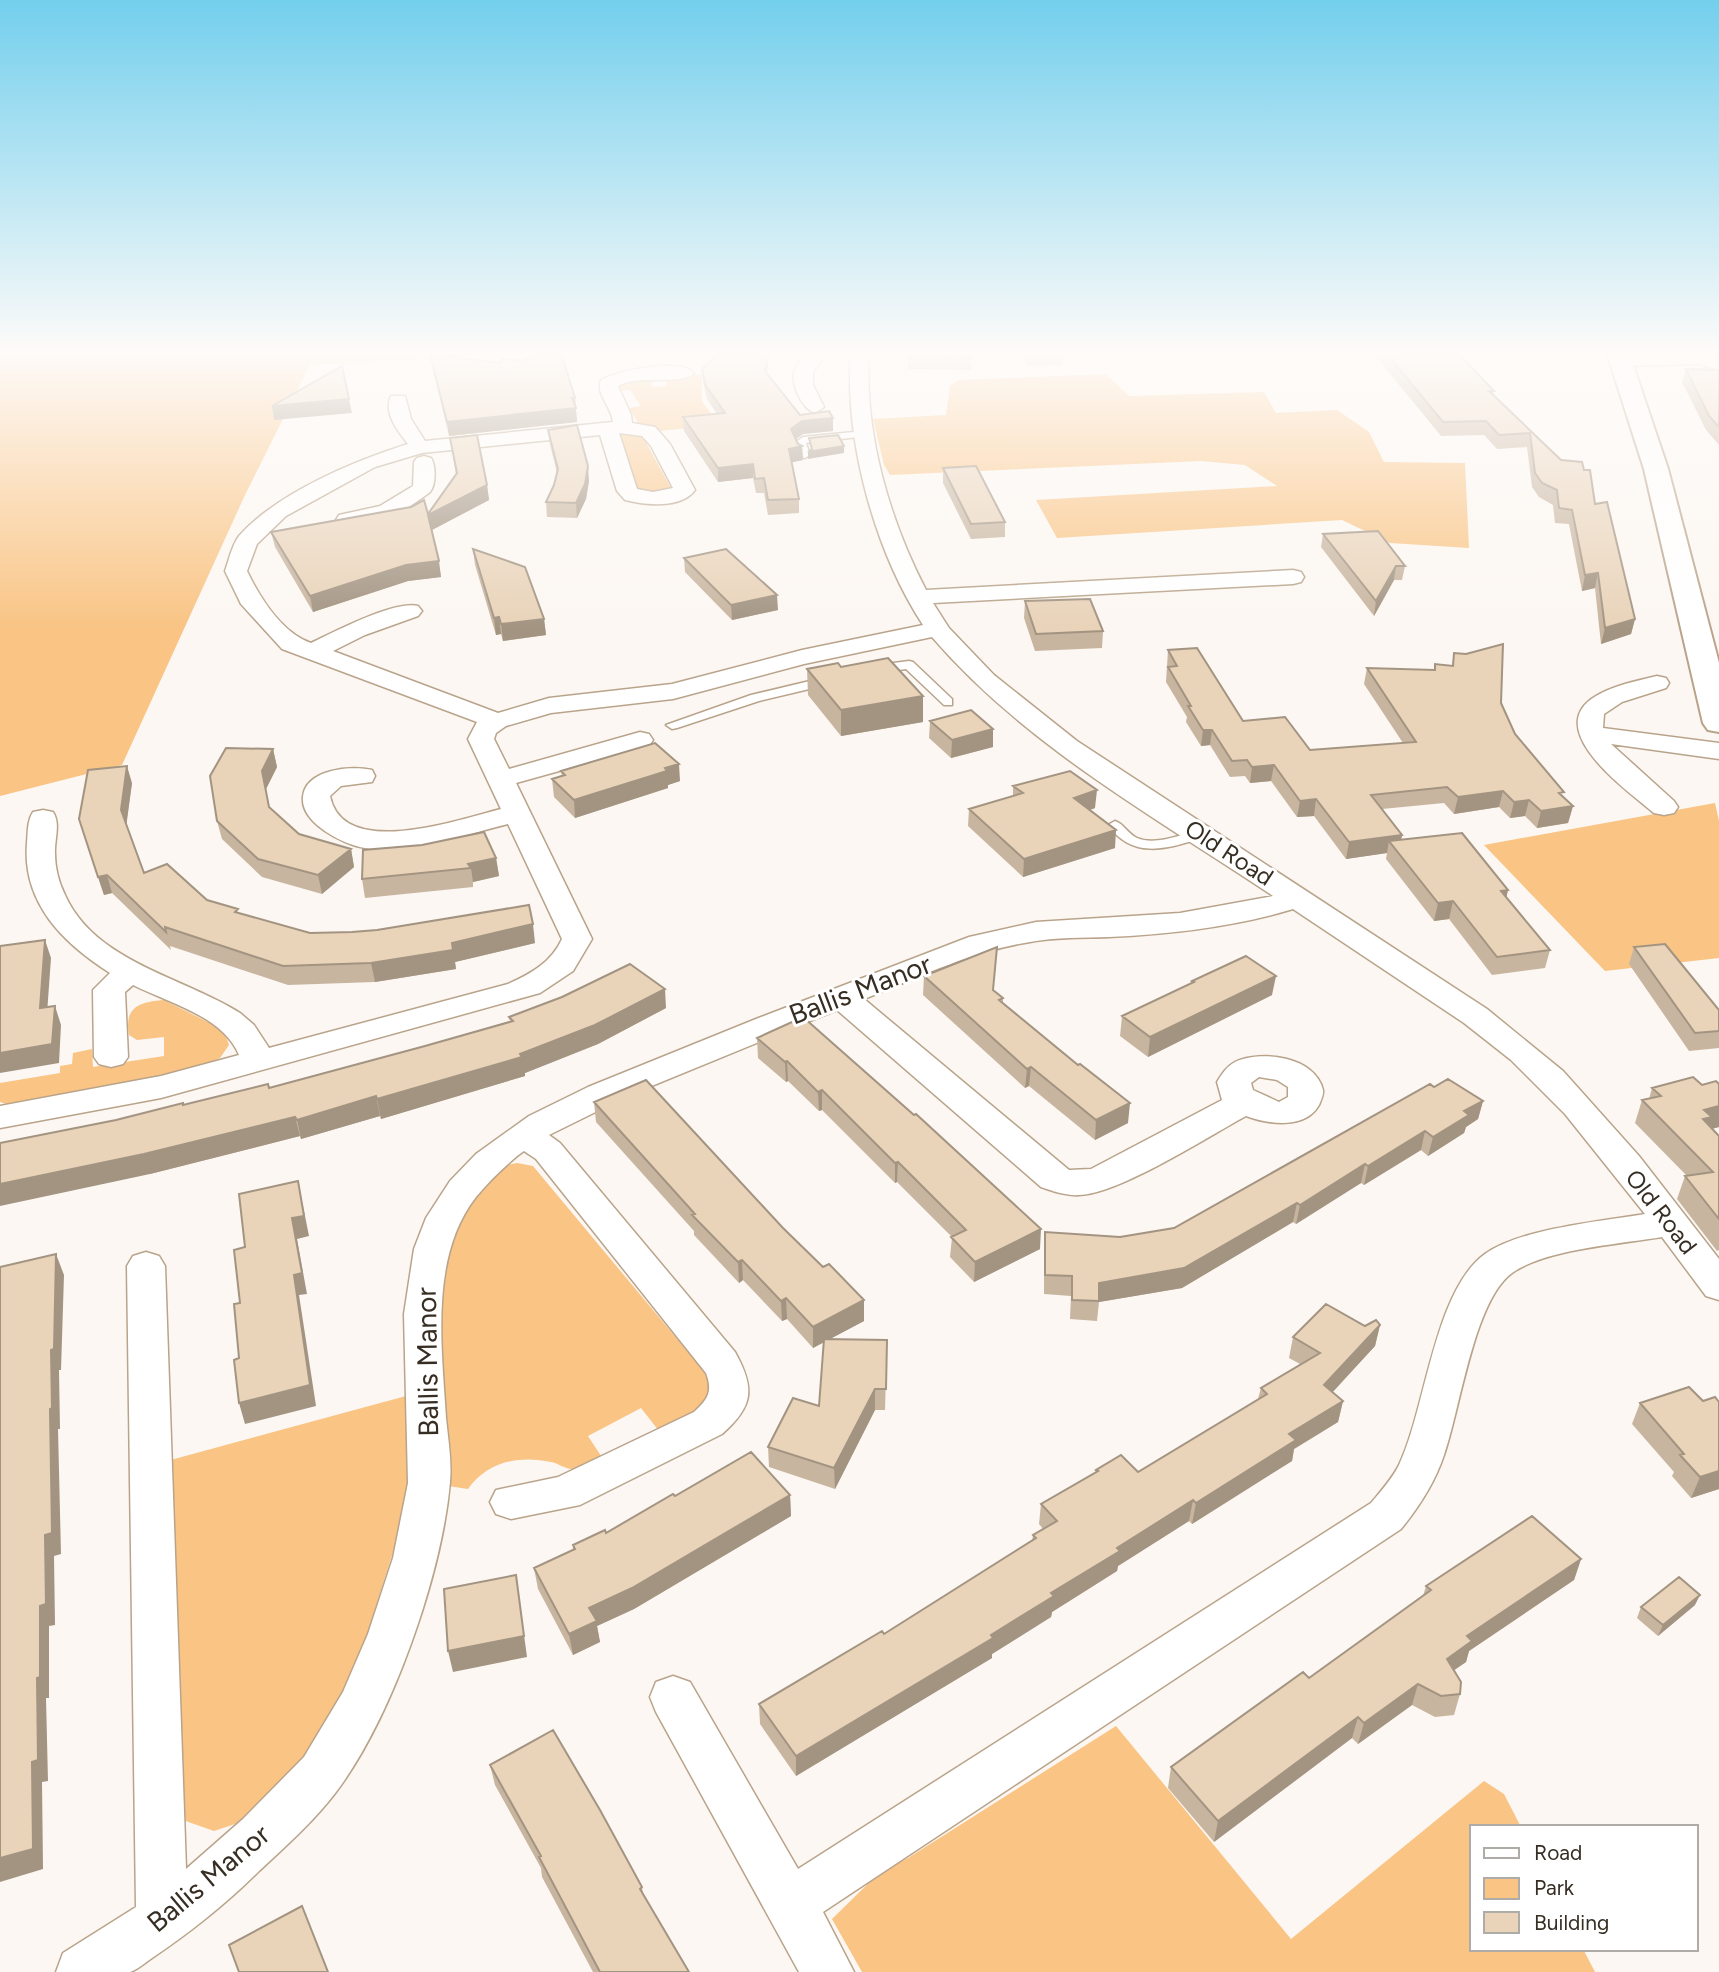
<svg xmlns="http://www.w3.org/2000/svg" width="1719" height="1972" font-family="Figtree,sans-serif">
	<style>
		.green { fill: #f9c484 }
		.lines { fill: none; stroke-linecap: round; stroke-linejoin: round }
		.service-casing { stroke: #b9a48b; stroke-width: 3 }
		.minor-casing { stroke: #b9a48b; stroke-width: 3 }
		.secondary-casing { stroke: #b9a48b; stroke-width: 4 }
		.service { fill: #fff; fill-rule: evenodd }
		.minor { fill: #fff; fill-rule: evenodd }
		.secondary { fill: #fff; fill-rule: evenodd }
		.wall { fill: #c8b59f }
		.shaded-wall { fill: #a39482 }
		.building { fill: #e9d3b9; stroke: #a39482; stroke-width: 2 }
		.labels { text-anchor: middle; stroke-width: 6; stroke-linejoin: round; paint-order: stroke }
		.street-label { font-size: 24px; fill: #362d23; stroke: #fff }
		.near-street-label { font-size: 28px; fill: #362d23; stroke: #fff }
	</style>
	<rect width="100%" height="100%" fill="#fcf7f2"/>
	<path class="green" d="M0,353H522L310,365L245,495L122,765L0,796Z
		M702,374V401L719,425L659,431L640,426L629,408L641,406L630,390L612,391L613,384L644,379L651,381L653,387L666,386L668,379L678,375Z
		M1106,374L1129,396L1264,392L1276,413L1337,410L1369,432L1384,462L1465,463L1469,548L1390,543L1342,520L1057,538L1036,500L1277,486L1245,465L1201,461L890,475L884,465L873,419L946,415L950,386L958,380Z
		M623,434H638L643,437L672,490L659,494L636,491L620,436Z
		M1715,803L1719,821V958L1605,971L1484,845Z
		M164,1000L224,1030L229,1045L220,1058L199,1068L9,1105L0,1102V1083L60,1073V1066L72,1064L73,1053L92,1049L93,1067L164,1056V1037L137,1040L129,1035C124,1007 139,1002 164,1000Z
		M517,1163L533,1166L708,1376L709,1402L659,1431L641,1408L588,1436L603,1459C594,1463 582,1470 572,1469C565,1469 558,1463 551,1462C519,1455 487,1462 468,1489L448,1486L440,1294L455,1225L501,1166Z
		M406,1396L412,1480L399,1533L358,1663L324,1731L279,1792L238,1823L214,1831L180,1819L167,1461Z
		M1116,1726L1291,1939L1484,1781L1504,1794L1521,1827H1472V1949H1583L1595,1972H862L832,1919L880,1872L908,1858Z"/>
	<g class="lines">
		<g class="service-casing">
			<path id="service" d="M864,431L869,434L867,436L806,443L810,455L805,458L801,457L794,443L803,437Z
				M909,661L913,662L952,699V705H944L906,669L878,673L872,669L878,665Z
				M825,672L831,676L822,686L759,701L677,728L672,729L666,725L751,695L814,680Z
				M1115,821C1124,824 1128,834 1137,838C1156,846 1182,834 1200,830L1207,834L1205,837C1169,848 1134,861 1108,825Z"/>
		</g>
		<g class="minor-casing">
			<path id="minor" d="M807,353H827L813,372V385L824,407L815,413C802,409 792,386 794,373C796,365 802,359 807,353Z
				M851,353H869C864,432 889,519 926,590L1293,570L1301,572L1304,577L1301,582L1293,584L933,603L949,628L994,675L1077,741L1487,1009L1563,1071L1639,1156L1719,1259V1300L1706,1296L1662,1237C1621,1244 1545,1249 1512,1273C1474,1300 1460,1410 1444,1455C1435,1482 1419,1507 1401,1529L823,1912L854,1972H799L656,1712L650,1697L656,1682L673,1676L690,1682L798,1869L1371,1503C1381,1491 1392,1479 1399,1465C1426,1409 1434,1291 1485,1254C1519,1229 1602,1221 1645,1214L1565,1114L1511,1060L1464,1023L1293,909C1234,927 1171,934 1109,937C1083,938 1056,937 1030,942C972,951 918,978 864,999L1069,1170L1091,1169L1222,1100L1217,1082C1222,1074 1227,1066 1235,1062C1261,1050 1315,1056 1323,1090C1324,1094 1321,1100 1319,1105C1305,1130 1268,1124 1246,1116C1207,1137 1119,1194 1079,1195C1066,1196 1053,1191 1041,1187L837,1010L632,1094L549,1135L560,1143L735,1352C755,1388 754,1406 722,1434L580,1505L511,1519L496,1514L490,1502L496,1490L558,1477L694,1412C708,1399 713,1392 706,1373L536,1159L524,1151L517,1156C502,1169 488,1182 476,1197C429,1257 442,1348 446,1418C448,1439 452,1461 450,1482C442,1574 392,1718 336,1792C314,1821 285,1847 258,1872C226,1904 189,1933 152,1958C146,1962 137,1970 130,1972C112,1972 75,1972 56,1972L63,1953L136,1907L127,1266L133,1256L146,1252L159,1256L165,1266L186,1869L243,1819L304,1757L343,1692L368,1634L393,1558L408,1483L404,1314L414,1249L426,1218L450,1181L476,1154L529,1116L588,1087L756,1019L969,937L1036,922L1180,913L1273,896C1155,817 1026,746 932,637L804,664L673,699L551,713L506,726L496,733L494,739L509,769L640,732L649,734L653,740L649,746L516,783L592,939L573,971L540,993L161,1098L0,1128V1106L161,1076L239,1055C223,1016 169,1003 133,985L125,992L128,1057L123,1064L111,1067L99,1064L94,1057L93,990L110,973C63,943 22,903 27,843C28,833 27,821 33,812L43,810L53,812C61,824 54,840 55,854C55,868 59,883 65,895C95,962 183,977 240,1013L254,1025L269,1048L508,984C530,974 551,963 562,939L508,824C463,835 411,855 365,848C344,845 300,823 303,797C305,769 352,765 372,770L375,776L372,782L341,786L330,796C343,861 460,819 501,809L468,739L477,722L282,649L241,604L225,571C229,560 232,545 239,536C277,493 354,461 408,444C398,431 383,413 391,396H405L411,419L425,441L613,422C612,407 595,394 601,380C618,370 681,358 694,373C682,386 638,374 618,386L631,415L632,423L655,427L670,444L695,490C681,509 645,505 625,500L617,491L600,435L422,453L375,467L286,516L257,544L247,571C260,598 282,633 311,643C334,632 395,600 418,606L422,611L418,616L365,635L333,651L498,713L549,698L672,684L802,650L923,625C875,552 844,440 851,353ZM619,433L642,436L651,446L673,488L653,492L637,489ZM1259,1077L1277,1080L1288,1087V1097L1279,1102L1253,1090L1251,1083Z
				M1701,354L1719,359V370L1699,364L1621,366L1612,361L1621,356Z
				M424,456L431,458C436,465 436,485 430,492C407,510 370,532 339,525L336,520L339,515L380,506L413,486L414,462L417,458Z
				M1657,676L1666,678L1669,683L1666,688L1622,702L1604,714L1603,728L1719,743V759L1611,744L1674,801L1678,807L1674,813L1664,815L1654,813C1628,791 1540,729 1596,696C1614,685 1637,681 1657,676Z"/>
		</g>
		<g class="secondary-casing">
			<path id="secondary" d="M1607,353H1629L1668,469L1719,663V732L1708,730L1703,723L1644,469Z"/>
		</g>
		<use href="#service" class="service"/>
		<use href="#minor" class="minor"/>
		<use href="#secondary" class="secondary"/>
	</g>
	<path class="wall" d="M909,353H971V370L908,369Z
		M1020,353H1063L1062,365L1028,366Z
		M1373,353H1458L1494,391L1493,395L1561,460L1584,470L1635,619L1631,634L1601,644L1595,588L1582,591L1569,524L1555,523L1553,505L1539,497L1532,487L1527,447L1497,449L1484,435L1441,436Z
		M430,354L575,398L577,422L449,436L432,367Z
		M702,369L767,374L800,415L833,431L803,434L796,439L798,444L802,446L803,460L791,462L799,499V513L768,515L764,493H756L753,478L718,482L684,431L683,417L717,414L707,399L703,382Z
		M1686,369L1719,370V445L1706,430L1682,382Z
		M548,430L589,481L586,499L577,518L547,517L546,502L554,485L557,473L550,445Z
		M450,438L487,485L489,500L432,530L441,577L408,581L313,612L275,547L271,532L428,514L456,474Z
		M943,468L1005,522V537L971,539L943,483Z
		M1323,534L1405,566L1402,580H1394L1374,616L1321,547Z
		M473,549L544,619L546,635L503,641L501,634L496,635L475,565Z
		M684,558L778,610L732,620L685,572Z
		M1025,601L1103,631L1102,648L1035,651L1024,618Z
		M1168,650L1243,721L1310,750L1403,743L1364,684L1367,668L1434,670L1435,664L1452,666L1454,653L1501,703L1515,734L1562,796L1573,806L1568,823L1537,828L1525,816L1510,818L1499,807L1454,814L1444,803L1382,809L1402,835L1401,840L1508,890L1506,897L1550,950L1545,968L1492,975L1449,919L1434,921L1386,859L1387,853L1346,859L1314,816L1297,817L1271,781L1250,783L1245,776L1230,777L1210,745L1201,746L1186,722L1187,717L1166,682Z
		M841,667L923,696V722L841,736L808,695L807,669Z
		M930,721L993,729V747L951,758L929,738Z
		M273,749L277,767L266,789L269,807L299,834L351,849L354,867L322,894L262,877L222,839L217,821Z
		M561,771L680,781L668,785V788L575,818L554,797L552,779L562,776Z
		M132,783L126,824L144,873L239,913L310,933L535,943L455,962L456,969L375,982L288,985L170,946L171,950L112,893L104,895L79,819Z
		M1013,786L1095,808L1090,810L1115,848L1023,877L968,826L969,809L1013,796Z
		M496,858L499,876L473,882V887L365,898L362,879Z
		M1634,947L1719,1010V1048L1689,1051L1629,964Z
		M996,965L993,990L1003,998V1003L1128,1123L1095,1140L1029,1086L1025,1088L923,995L924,976Z
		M1192,981L1272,995L1148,1057L1120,1036L1122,1016L1192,983Z
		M666,1008L598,1044L525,1073V1076L381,1119L380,1116L301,1139L300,1136L150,1174L183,1105L269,1088L425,1046L510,1021L509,1017Z
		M757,1038L1040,1249L974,1282L950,1257L952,1237L897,1182L895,1183L822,1110L819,1111L788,1081L786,1082L758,1058Z
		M1719,1084V1127L1712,1129L1719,1136V1250L1717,1251L1677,1199L1685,1176H1687L1635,1123L1642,1100L1649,1099L1652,1088Z
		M1434,1087L1483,1101L1478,1119L1466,1127L1464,1133L1428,1156L1421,1150L1364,1185L1361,1183L1296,1224L1293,1222L1182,1288L1099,1302L1097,1321L1070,1319L1071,1296L1044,1294V1252L1045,1232L1120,1237L1174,1228Z
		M594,1102L864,1321L830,1339L887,1340L885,1410H875L835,1489L769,1467L768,1447L819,1406L824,1342L813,1348L787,1319L782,1321L743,1280L739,1283L694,1235V1231L596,1122Z
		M1380,1325L1375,1346L1332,1392L1343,1401L1338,1422L1294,1449L1292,1461L1192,1524L1189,1521L1118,1566L1117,1571L1052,1612L1051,1617L992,1654V1658L796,1776L760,1724L759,1704L884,1634L1032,1541L1033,1535L1043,1529L1039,1524L1041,1504L1095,1473L1096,1470L1138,1472L1258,1399L1261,1388L1300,1364L1289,1358L1293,1337L1365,1326Z
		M1640,1403L1719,1489L1691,1498L1672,1476L1674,1472L1632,1424Z
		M790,1495L791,1516L634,1609L597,1626L600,1642L573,1655L538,1589L534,1568L573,1550V1545L606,1533L675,1496Z
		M1581,1559L1574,1580L1469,1651L1466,1662L1454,1670L1460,1694L1454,1715L1435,1717L1412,1705L1358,1744L1352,1738L1214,1842L1168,1788L1171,1767L1309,1678L1423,1596L1426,1586Z
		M1695,1605L1658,1636L1637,1618L1641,1607Z
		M490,1765L642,1887L643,1894L689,1972H593L542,1877L541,1868L495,1785Z"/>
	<path class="shaded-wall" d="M768,353H770L765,384V371Z
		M575,398L577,422L449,436L447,422Z
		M349,399L352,413L274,420L272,406Z
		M833,418V431L803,434L791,442V429L802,421Z
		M802,446L803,460L789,463V449Z
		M844,446V453L808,459V452Z
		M753,464V478L718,482V468Z
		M588,466L589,481L586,499L577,518L576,503Z
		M487,485L489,500L430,531L428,515Z
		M439,561L441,577L408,581L313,612L310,596L406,565Z
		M1396,566L1394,580L1374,616L1376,601Z
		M1598,573L1595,588L1582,591L1585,575Z
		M777,595L778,610L732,620L731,605Z
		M499,617L501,634L496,635L494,618Z
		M544,619L546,635L503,641L501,624Z
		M1635,619L1631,634L1601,644L1605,628Z
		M923,696V722L841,736V710Z
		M993,729V747L951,758L952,740Z
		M1203,730H1212L1210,745L1201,746Z
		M273,749L277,767L266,789L262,771Z
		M679,764L680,781L668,785V788L575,818L574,800Z
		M1274,765L1271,781L1250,783L1252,767Z
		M127,766L132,783L126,828L121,810Z
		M1097,790L1095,808L1073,816L1074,798Z
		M1503,791L1499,807L1454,814L1458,797Z
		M1316,799L1314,816L1297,817L1300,801Z
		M1529,800L1525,816L1510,818L1514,802Z
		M1573,806L1568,823L1537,828L1541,811Z
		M1116,830L1115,848L1023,877L1024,859Z
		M1402,835L1399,851L1389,841L1387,853L1346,859L1349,842Z
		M351,849L354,867L322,894L318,875Z
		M496,858L499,876L473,882L471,868L468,864Z
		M107,875L112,893L104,895L98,877Z
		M1508,890L1504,908L1501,891Z
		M1453,901L1449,919L1434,921L1438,903Z
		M533,924L535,943L455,962L456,969L375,982L371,963Z
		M45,940L51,958L46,1028L40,1008Z
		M1276,976L1272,995L1148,1057L1150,1037Z
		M665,989L666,1008L598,1044L525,1073V1076L381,1119L377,1099L520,1054Z
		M55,1006L61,1025L59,1063L0,1073V1053Z
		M787,1061L788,1081L786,1082L785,1062Z
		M1031,1067L1029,1086L1025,1088L1027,1069Z
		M822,1090V1110L819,1111L818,1092Z
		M376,1096L380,1116L301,1139L297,1120Z
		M1483,1101L1478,1119L1466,1127L1464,1133L1428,1156L1433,1137L1464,1111Z
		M1130,1103L1128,1123L1095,1140L1096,1120Z
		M1719,1106V1127L1707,1130L1704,1140V1110Z
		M295,1117L300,1136L150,1174L0,1206V1184Z
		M1425,1131L1421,1150L1364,1185L1368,1166Z
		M898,1162L897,1182L895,1183V1163Z
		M1365,1164L1361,1183L1296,1224L1300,1205Z
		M298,1181L309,1236L297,1239L307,1294L299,1295L316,1406L245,1424L239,1403L294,1275L292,1218Z
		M1297,1203L1293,1222L1182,1288L1099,1302V1283Z
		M1041,1229L1040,1249L974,1282L975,1262Z
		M56,1254L64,1275L61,1370H59L60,1429H58L61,1554L54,1556L55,1625L49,1626V1698H46L48,1781L42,1782L43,1869L0,1882V1858L32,1762L37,1678L40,1606L45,1535L51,1350Z
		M742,1260L743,1280L739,1283L738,1262Z
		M786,1298L787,1319L782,1321L781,1301Z
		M864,1300V1321L813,1348V1327Z
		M1380,1325L1375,1346L1320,1406L1324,1385Z
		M875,1389V1410L835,1489L834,1468Z
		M1343,1401L1338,1422L1294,1449L1292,1461L1192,1524L1196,1503L1289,1434Z
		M1719,1471V1489L1691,1498L1700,1477Z
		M790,1495L791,1516L634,1609L597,1626L600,1642L573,1655L569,1634L589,1608Z
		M1193,1500L1189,1521L1118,1566L1117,1571L1052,1612L1051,1617L992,1654V1658L796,1776V1756L991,1635L1117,1548Z
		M1581,1559L1574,1580L1469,1651L1466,1662L1440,1680L1447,1659L1467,1636Z
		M516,1575L527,1657L453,1672L448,1651Z
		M1700,1595L1695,1605L1658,1636L1663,1625Z
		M1418,1684L1412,1705L1358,1744L1364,1723Z
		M1358,1717L1352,1738L1214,1842L1218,1821Z"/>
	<path class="building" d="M537,353H561L575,398H572L576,408L447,422L430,354L499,363L502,359L523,361Z
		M719,353H768L765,371L800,415L829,411L833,418L802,421L791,429L798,444L802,446L789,449L799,499L768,500L764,478L755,479L753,464L718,468L683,417L725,413L706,386L702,369Z
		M909,353H971V358L908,357Z
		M1386,353H1458L1494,391H1489L1561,460L1582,462L1584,470H1590L1595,504L1607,502L1635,619L1605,628L1598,573L1585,575L1572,510L1559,508L1557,490L1542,483L1535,473L1530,433L1499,435L1486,421L1443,422Z
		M342,366L349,399L272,406Z
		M1686,369L1719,370V427L1709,416Z
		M577,425L588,466L585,484L576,503L546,502L554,485L558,469L548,430Z
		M477,435L487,485L428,515L439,561L406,565L310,596L271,532L411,507L424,500L428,514L457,473L450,438Z
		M838,435L844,446L808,452L812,449L809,438Z
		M976,466L1005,522L971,524L943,468Z
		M1378,531L1405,566H1396L1376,601L1323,534Z
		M473,549L525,567L544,619L501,624L499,617L494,618Z
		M726,549L777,595L731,605L684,558Z
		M1090,599L1103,631L1036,634L1025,601Z
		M1503,644L1501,703L1515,734L1564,792L1559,793L1573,806L1541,811L1529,800L1514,802L1503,791L1458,797L1447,787L1371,795L1402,835L1349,842L1316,799L1300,801L1274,765L1252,767L1247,760L1232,761L1212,730H1203L1188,706H1191L1168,667L1177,666L1168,650L1197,648L1243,721L1285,717L1310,750L1416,742L1367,668L1435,670V664L1453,666L1454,653L1466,654Z
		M888,658L923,696L841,710L807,669L838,663L841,667Z
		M971,710L993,729L952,740L930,721Z
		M655,743L679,764L665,768L667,771L574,800L552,779L565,775L561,771Z
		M226,748L273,749L262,771L269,807L299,834L351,849L318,875L258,859L217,821L210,776Z
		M127,766L121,810L144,873L167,864L207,900L238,909L235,912L310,933L352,932L377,930L529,905L533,924L452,943L453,950L371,963L283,966L165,927L166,932L107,875L98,877L79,819L88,770Z
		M1070,771L1097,790L1074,798L1116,830L1024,859L969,809L1023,793L1013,786Z
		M484,832L496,858L468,864L471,868L362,879L363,850L422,845Z
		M1462,833L1508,890L1501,891L1550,950L1497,957L1453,901L1438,903L1389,841Z
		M45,940L40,1008L55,1006L52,1044L0,1053V946Z
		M1665,944L1719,1010V1031L1695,1033L1634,947Z
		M997,947L993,990L1003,998L999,1000L1078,1065L1080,1064L1130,1103L1096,1120L1031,1067L1027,1069L924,976Z
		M1246,956L1276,976L1150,1037L1122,1016L1194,982L1192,981Z
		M630,964L665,989L595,1025L520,1054L522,1057L377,1099L376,1096L297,1120L295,1117L144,1154L0,1184V1143L116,1120L183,1103V1105L268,1084L269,1088L425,1046L513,1021L509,1017L562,997Z
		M803,1017L914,1115L916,1114L1041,1229L975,1262L951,1237L966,1230L898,1162L895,1163L822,1090L818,1092L787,1061L785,1062L757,1038Z
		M1693,1077L1702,1085L1716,1081L1719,1084V1106L1704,1110L1712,1117L1703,1119L1719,1136V1219L1685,1176L1713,1172L1642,1100L1661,1096L1652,1088Z
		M1448,1079L1483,1101L1464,1111L1469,1115L1433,1137L1425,1131L1368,1166L1365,1164L1300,1205L1297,1203L1184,1268L1099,1283V1301L1072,1300V1276L1045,1275V1232L1120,1237L1174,1228L1430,1084L1434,1087Z
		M646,1080L783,1228L823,1267L829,1264L864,1300L813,1327L786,1298L781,1301L742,1260L738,1262L692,1215L695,1214L594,1102Z
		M298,1181L304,1216L292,1218L302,1273L294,1275L310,1385L239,1403L234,1360L239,1358L234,1304L240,1303L234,1250L245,1247L239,1194Z
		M56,1254L54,1349L51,1350L52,1408L50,1409L52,1533L45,1535L46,1604L40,1606V1677L37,1678L38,1760L32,1762L33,1849L0,1858V1267Z
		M1326,1304L1365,1326L1376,1320L1380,1325L1324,1385L1343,1401L1289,1434L1296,1440L1196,1503L1193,1500L1117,1548L1120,1551L1051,1593L1054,1596L991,1635L993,1638L796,1756L759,1704L882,1631L884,1634L1036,1538L1033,1535L1057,1521L1041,1504L1098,1471L1096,1470L1121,1455L1138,1472L1267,1394L1261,1388L1320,1353L1293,1337Z
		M824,1339L887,1340L886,1389H875L834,1468L768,1447L793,1398L819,1406Z
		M1689,1387L1703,1401L1715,1397L1719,1402V1471L1700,1477L1680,1455L1684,1454L1640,1403Z
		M751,1452L790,1495L632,1588L589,1608L597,1621L569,1634L534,1568L575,1549L573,1545L605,1530L606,1533L673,1494L675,1496Z
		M1532,1516L1581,1559L1467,1636L1472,1641L1447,1659L1461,1682L1460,1694L1441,1696L1418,1684L1364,1723L1358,1717L1218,1821L1171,1767L1303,1672L1309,1678L1431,1590L1426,1586Z
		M516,1575L524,1636L448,1651L444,1589Z
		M1679,1577L1700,1595L1663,1625L1641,1607Z
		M553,1730L600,1810L642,1887L640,1889L689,1972H600L539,1857L541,1856L490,1765Z
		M302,1906L328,1972H239L229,1945Z"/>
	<linearGradient id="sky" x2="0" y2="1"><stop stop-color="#73cfed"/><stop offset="0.56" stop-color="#fefbf9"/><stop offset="1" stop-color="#fefbf9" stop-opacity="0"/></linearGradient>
	<rect width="1719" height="629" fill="url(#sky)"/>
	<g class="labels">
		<g class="street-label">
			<text transform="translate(1229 853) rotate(33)" y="8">Old Road</text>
			<text transform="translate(1661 1212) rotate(52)" y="8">Old Road</text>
		</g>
		<g class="near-street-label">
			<text transform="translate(860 989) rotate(-21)" y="10">Ballis Manor</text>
			<text transform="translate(427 1362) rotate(-91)" y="10">Ballis Manor</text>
			<text transform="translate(208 1878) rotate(-40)" y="10">Ballis Manor</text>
		</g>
	</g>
	<rect x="1470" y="1825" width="228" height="126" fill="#ffffff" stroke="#afaba7" stroke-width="2"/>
	<rect x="1484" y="1848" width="35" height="10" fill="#ffffff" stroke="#afaba7" stroke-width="2"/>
	<text x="1534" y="1860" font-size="21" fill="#362d23">Road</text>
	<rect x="1484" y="1878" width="35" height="21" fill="#f9c484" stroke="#afaba7" stroke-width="2"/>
	<text x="1534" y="1895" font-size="21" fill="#362d23">Park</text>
	<rect x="1484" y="1912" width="35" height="21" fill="#e9d3b9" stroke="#afaba7" stroke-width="2"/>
	<text x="1534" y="1930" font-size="21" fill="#362d23">Building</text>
</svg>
